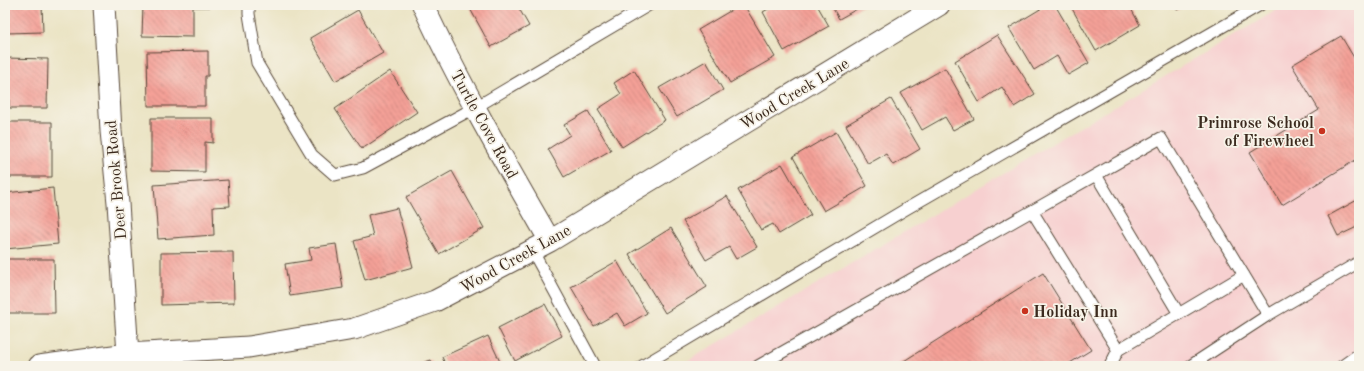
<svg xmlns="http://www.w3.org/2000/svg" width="1364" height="371" font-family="'Old Standard TT',serif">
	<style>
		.built { fill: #f7d0d0 }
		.building { fill: url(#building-back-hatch) }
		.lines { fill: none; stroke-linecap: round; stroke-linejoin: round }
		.service-casing { stroke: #554637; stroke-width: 13 }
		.minor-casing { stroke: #554637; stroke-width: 23 }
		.service { stroke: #fff; stroke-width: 11 }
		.minor { stroke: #fff; stroke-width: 21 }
		.poi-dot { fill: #c8321e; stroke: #f7f3e8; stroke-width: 1.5 }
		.labels { text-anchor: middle; stroke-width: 3.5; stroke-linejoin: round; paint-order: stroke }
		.street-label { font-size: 16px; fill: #3b2a1e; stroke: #f7f3e8 }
		.poi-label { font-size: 16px; font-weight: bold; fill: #3b2a1e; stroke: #f7f3e8; text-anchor: end }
	</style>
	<defs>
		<pattern id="building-back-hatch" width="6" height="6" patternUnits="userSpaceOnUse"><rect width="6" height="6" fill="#f4a097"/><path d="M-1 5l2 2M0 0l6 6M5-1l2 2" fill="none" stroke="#c7837b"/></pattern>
	</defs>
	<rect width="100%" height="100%" fill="#f7f3e8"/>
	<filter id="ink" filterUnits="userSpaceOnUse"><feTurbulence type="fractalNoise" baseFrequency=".025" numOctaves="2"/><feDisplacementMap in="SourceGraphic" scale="8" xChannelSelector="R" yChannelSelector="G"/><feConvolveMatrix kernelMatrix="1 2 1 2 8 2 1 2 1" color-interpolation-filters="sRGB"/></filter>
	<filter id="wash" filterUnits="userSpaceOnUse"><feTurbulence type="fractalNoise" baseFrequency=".012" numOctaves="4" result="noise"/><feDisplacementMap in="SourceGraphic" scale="16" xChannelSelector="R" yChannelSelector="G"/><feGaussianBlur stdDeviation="0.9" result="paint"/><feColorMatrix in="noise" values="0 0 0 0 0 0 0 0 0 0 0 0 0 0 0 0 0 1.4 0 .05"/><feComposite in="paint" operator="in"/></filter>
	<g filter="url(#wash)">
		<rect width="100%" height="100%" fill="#ebe4c5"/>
		<path class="built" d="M1285,5H1359V366H679Z"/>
		<g id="blocks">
			<path class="building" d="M5,5H42L43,32L7,33V44H5Z
				M143,5H210V7H193V37L142,36Z
				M468,5H517L529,26L491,47Z
				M740,5H744L775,57L730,83L698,30Z
				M775,5H817L829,26L784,51L763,12Z
				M831,5H864L839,19Z
				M1047,5H1055L1089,63L1068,75L1057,56L1034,70L1009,28Z
				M1070,5H1129L1140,25L1096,51Z
				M1174,5H1187L1177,10Z
				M358,10L383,53L335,81L310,38Z
				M997,35L1035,94L1014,107L1002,87L979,102L955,61Z
				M1341,36L1359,66V158L1282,205L1250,152L1319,110L1292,65Z
				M208,51V76H205V106H148L147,52Z
				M5,58L48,59L47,108H9V88L5,87Z
				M706,61L723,90L677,117L659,88Z
				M945,68L974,119L953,130L945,117L922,130L901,93Z
				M634,70L665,120L622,147L598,109L621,94L614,83Z
				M390,71L417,112L362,149L335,109Z
				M891,99L920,149L893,165L886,154L868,164L846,125Z
				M588,111L611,150L564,177L548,149L570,135L564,125Z
				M151,118H213V143L205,142V172L151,171Z
				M5,122H52V177H5Z
				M836,132L867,186L824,211L793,157Z
				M782,164L811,215L779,234L773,224L761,230L738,190Z
				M452,171L484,228L439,254L406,197Z
				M228,180L230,206L213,207L214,235L158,239L154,185Z
				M53,188L58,244L5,249V193Z
				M727,196L757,247L736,259L729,247L706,260L683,221Z
				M1359,199V226L1338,236L1328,216Z
				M397,208L413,267L365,280L354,241L373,236L368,215Z
				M671,228L707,287L665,313L629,254Z
				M336,244L343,288L290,296L285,264L311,260L309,248Z
				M233,252L234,303L161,305V253Z
				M5,259H54L55,313H5Z
				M617,261L647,313L625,326L617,313L594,326L571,287Z
				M1043,273L1091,350L1065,366H896Z
				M545,304L562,336L515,361L498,328Z
				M488,336L502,366H446L442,357Z
				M431,360L433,366H413Z"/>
		</g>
	</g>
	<g filter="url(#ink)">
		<use href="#blocks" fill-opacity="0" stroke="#554637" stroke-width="1"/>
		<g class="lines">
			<g class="service-casing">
				<path id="service" d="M249,5V14L257,63L312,155L335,175L363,168L476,107L649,5
					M1096,175L1179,314
					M1032,211L1118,350
					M532,250L595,366
					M1268,315L1359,262
					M642,366L906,209L1260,5
					M758,366L1161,138L1268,315L1190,366
					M1110,366L1118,350L1244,275
					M1342,366L1359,354"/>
			</g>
			<g class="minor-casing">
				<path id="minor" d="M104,5L111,131L118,203L128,354
					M423,5C460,85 506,164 550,241
					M39,366L128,354L249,347L354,329L435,301L550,241L939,5"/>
			</g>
			<use href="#service" class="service"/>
			<use href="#minor" class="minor"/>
		</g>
	</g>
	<g class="poi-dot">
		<circle cx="1322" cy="131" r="4"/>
		<circle cx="1025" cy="311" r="4"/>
	</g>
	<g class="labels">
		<g class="street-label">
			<text transform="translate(794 93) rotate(-31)" y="6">Wood Creek Lane</text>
			<text transform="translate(485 124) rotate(61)" y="6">Turtle Cove Road</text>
			<text transform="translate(115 180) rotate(-95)" y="6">Deer Brook Road</text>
			<text transform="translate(515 258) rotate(-29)" y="6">Wood Creek Lane</text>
		</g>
		<g class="poi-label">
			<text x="1314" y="128">Primrose School<tspan x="1314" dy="18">of Firewheel</tspan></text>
			<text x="1033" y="317" text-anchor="start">Holiday Inn</text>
		</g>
	</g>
	<rect width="1364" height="371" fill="none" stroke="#f7f3e8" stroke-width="20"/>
</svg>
